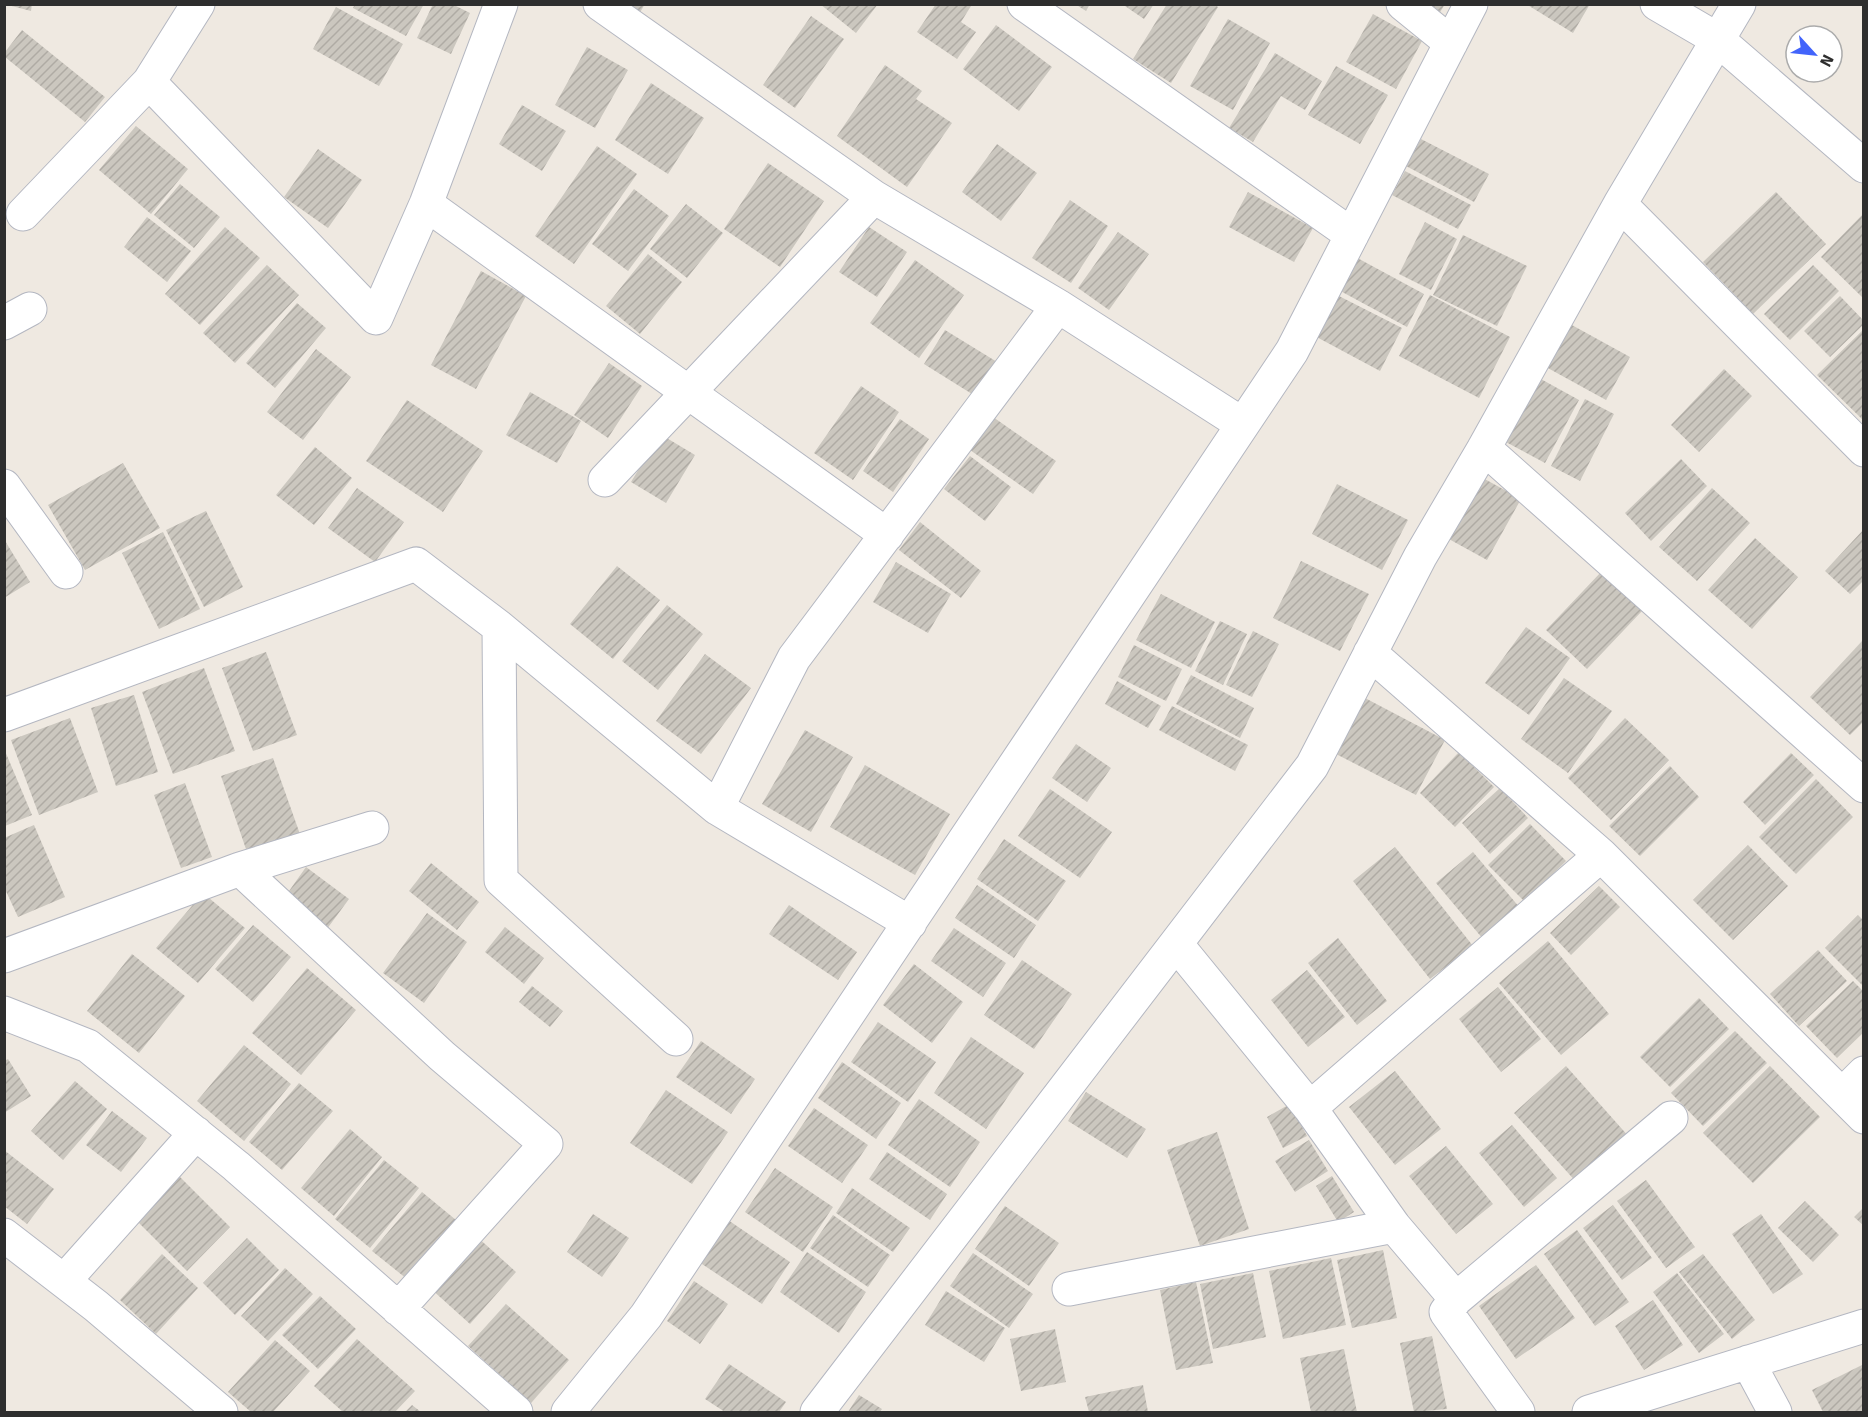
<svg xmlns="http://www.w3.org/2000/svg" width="1868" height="1417" font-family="Signika,sans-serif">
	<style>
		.building { fill: url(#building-hatch) }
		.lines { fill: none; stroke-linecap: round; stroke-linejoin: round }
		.minor-casing { stroke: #b4b7c1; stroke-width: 35 }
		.minor { stroke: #fff; stroke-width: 33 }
	</style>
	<defs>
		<pattern id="building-hatch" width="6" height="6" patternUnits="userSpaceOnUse" patternTransform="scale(1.5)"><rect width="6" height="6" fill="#cbc7bf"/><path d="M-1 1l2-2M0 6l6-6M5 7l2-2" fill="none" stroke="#afaba4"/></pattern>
	</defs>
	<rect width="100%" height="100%" fill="#efe9e1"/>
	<path class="building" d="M4,4H32L31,11Z
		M355,4H424L406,36L353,8Z
		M433,4H452L470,13L451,54L417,38Z
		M625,4H645L639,14Z
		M820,4H878L856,33Z
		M936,4L971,6L961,22L976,32L957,59L917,32Z
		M1075,4H1090L1086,11Z
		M1122,4H1154L1144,19Z
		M1167,4H1214L1218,7L1171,83L1133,59Z
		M1412,4H1445L1436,19Z
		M1526,4H1590L1573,33Z
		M336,7L403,44L379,86L313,49Z
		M1373,14L1422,41L1396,89L1346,62Z
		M811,16L844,39L795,108L763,85Z
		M1228,19L1270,43L1233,110L1190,86Z
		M996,25L1052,67L1019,111L963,69Z
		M22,30L105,97L85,122L5,57V52Z
		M587,47L628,70L595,128L555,105Z
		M1275,53L1322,81L1305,110L1281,96L1253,142L1229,128Z
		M885,65L922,91L916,99L952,123L907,187L837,136Z
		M1336,66L1388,95L1360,144L1308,115Z
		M651,83L704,118L668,174L615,140Z
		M522,105L566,131L542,171L499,144Z
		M136,126L188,169L151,214L99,170Z
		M1421,139L1489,174L1474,202L1406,166Z
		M997,144L1037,173L1001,221L962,192Z
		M597,146L637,174L574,264L535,236Z
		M318,149L362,180L328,228L284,197Z
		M768,163L824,201L780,267L724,229Z
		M1405,171L1471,205L1458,229L1392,195Z
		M180,184L220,217L194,248L154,215Z
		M634,189L669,216L628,271L592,244Z
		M1248,192L1313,228L1294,262L1229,227Z
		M1776,192L1826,244L1753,314L1703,262Z
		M1070,200L1108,226L1071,283L1032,258Z
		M686,204L723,233L687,278L650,249Z
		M1864,213V295L1862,297L1821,257Z
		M147,217L191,251L167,282L124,247Z
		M1425,222L1457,239L1431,290L1399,274Z
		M225,227L260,258L200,325L165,294Z
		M869,227L907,252L877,297L839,272Z
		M1118,232L1149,254L1109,310L1078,288Z
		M1463,235L1527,266L1497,326L1433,295Z
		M648,254L682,282L640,334L606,306Z
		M1350,254L1424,294L1407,327L1333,287Z
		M915,260L964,295L919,358L870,323Z
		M267,265L299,295L235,363L203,333Z
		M1813,265L1839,291L1790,340L1764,314Z
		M481,271L526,296L476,389L431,365Z
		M1333,293L1402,328L1380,371L1311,334Z
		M1430,295L1510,337L1479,398L1399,356Z
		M1840,296L1864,321V324L1830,357L1804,331Z
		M297,303L326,328L275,388L246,363Z
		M1570,324L1630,357L1606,400L1546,367Z
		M1864,329V421L1817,375Z
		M945,330L1002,365L980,399L924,364Z
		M316,349L351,377L303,440L267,412Z
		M609,363L642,386L608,438L574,415Z
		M1724,369L1752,396L1699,452L1671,425Z
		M1539,378L1579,400L1545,463L1504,441Z
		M861,386L899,412L853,480L814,453Z
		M530,392L581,421L557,463L506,435Z
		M1585,399L1614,414L1580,481L1551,466Z
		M407,400L483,451L443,512L366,461Z
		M993,417L1056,461L1033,494L970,450Z
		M900,419L929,439L893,492L863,471Z
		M660,434L695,455L666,503L631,482Z
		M315,447L352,478L314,525L276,495Z
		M970,456L1011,487L985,521L944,489Z
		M1681,459L1707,486L1651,541L1625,513Z
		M123,463L160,528L85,570L48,505Z
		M1481,477L1521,499L1487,560L1447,538Z
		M1337,484L1408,520L1382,570L1312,534Z
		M357,488L404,522L375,562L328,528Z
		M1712,488L1750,523L1697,581L1659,547Z
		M206,511L243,587L204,607L166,530Z
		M920,522L981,571L961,598L899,550Z
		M1864,529V580L1850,594L1825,571Z
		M163,532L200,609L159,629L122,553Z
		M1755,538L1798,577L1752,629L1708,590Z
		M4,539L30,582L4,598Z
		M1301,561L1369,594L1340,651L1273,618Z
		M896,562L951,594L928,633L873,602Z
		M617,566L660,600L613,659L570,624Z
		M1602,571L1642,611L1587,669L1546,630Z
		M1161,594L1215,622L1191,668L1136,640Z
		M667,605L703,634L658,690L622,661Z
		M1220,621L1247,634L1223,685L1195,671Z
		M1526,627L1570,658L1529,715L1485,683Z
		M1253,631L1279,644L1252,697L1226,685Z
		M1864,639V721L1850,735L1810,697Z
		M1134,645L1182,669L1166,701L1118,677Z
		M266,652L297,735L253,751L222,668Z
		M705,654L751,688L701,754L656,721Z
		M204,668L235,751L173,774L142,692Z
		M1191,675L1254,708L1240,738L1176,704Z
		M1564,678L1612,711L1568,773L1521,739Z
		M1117,681L1161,706L1148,728L1105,704Z
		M134,695L158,772L116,786L91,708Z
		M1365,698L1445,740L1416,795L1336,754Z
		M1172,706L1248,745L1235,771L1159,730Z
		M70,718L98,792L39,815L11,740Z
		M1625,718L1669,760L1611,820L1568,778Z
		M805,730L853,757L811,832L762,804Z
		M1076,744L1111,768L1087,802L1052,778Z
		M5,751L32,815L5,826Z
		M1459,752L1494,787L1455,827L1420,793Z
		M1791,753L1814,775L1765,825L1743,802Z
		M273,758L301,837L248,855L221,776Z
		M865,765L950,814L915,875L830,827Z
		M1670,766L1699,797L1640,856L1609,826Z
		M1816,779L1853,817L1796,874L1759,837Z
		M185,783L212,857L181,868L154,795Z
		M1500,788L1528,818L1490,854L1462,823Z
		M1050,789L1112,832L1080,878L1018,836Z
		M1530,824L1566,861L1525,902L1488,865Z
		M34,825L65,897L18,917L4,887V838Z
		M1004,839L1066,881L1038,921L977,879Z
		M1748,845L1788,886L1733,940L1693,900Z
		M1395,847L1473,946L1430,979L1353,881Z
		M1473,852L1520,908L1483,939L1436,883Z
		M431,863L479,902L457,930L409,891Z
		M306,867L349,899L324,933L282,901Z
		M977,885L1036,925L1014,958L955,918Z
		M1599,886L1620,907L1571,955L1550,933Z
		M203,893L245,928L198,983L156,948Z
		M789,905L857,952L838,980L769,934Z
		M427,913L467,942L424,1003L383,973Z
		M1858,915L1864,921V987L1825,948Z
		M253,925L291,957L253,1002L215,969Z
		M505,927L544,958L524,984L485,952Z
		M954,928L1006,963L983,997L931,961Z
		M1338,938L1387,1001L1357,1025L1308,963Z
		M1548,941L1609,1014L1561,1055L1499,983Z
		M1818,950L1847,981L1799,1026L1770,994Z
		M132,954L185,996L139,1053L87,1011Z
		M1022,960L1072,994L1034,1049L984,1015Z
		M914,964L963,1002L932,1043L883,1005Z
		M307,968L356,1010L301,1075L252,1033Z
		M1307,970L1345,1017L1308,1047L1271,1000Z
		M1853,981L1864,992V1032L1837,1058L1806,1026Z
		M532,986L563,1011L550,1027L519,1002Z
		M1498,987L1541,1039L1501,1072L1459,1019Z
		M1699,998L1729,1029L1670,1087L1640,1057Z
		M878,1022L936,1062L908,1102L851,1062Z
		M1735,1031L1767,1063L1703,1126L1671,1093Z
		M971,1037L1024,1073L986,1129L934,1093Z
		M701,1041L755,1079L731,1114L676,1077Z
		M244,1045L291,1084L244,1141L197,1101Z
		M8,1059L31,1096L4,1113V1061Z
		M842,1062L901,1103L876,1139L818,1098Z
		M1566,1066L1630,1138L1578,1184L1514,1113Z
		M1770,1066L1820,1117L1753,1183L1703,1133Z
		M1395,1071L1441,1129L1395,1165L1349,1107Z
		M75,1081L107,1109L63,1160L31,1131Z
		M299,1083L333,1111L282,1170L249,1142Z
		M666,1090L728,1132L692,1184L630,1143Z
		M1086,1092L1146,1129L1127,1158L1068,1121Z
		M919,1099L980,1142L950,1187L888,1145Z
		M1290,1104L1307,1136L1283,1148L1267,1117Z
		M814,1108L868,1145L842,1183L788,1146Z
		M112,1111L147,1138L121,1172L86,1145Z
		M1512,1125L1557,1178L1524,1207L1479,1153Z
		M350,1129L382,1157L334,1216L301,1188Z
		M1217,1132L1249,1229L1200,1246L1167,1150Z
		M1309,1140L1328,1171L1295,1192L1275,1161Z
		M1446,1146L1493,1204L1456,1234L1409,1176Z
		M4,1150L54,1189L27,1224L4,1206Z
		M887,1152L947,1194L930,1220L869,1179Z
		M384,1160L419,1188L370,1248L335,1219Z
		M775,1168L833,1207L803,1252L745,1212Z
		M178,1175L230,1227L187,1271L135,1219Z
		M1332,1176L1354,1212L1338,1222L1316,1186Z
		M1646,1180L1695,1247L1666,1268L1617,1201Z
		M852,1188L910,1228L893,1252L836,1213Z
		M422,1192L456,1220L407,1279L372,1251Z
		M1805,1201L1839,1235L1813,1262L1778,1228Z
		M1613,1205L1652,1258L1622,1280L1583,1228Z
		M1005,1206L1059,1243L1029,1286L975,1249Z
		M1864,1207V1226L1854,1217Z
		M593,1214L629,1238L602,1277L567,1252Z
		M1761,1214L1803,1274L1773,1294L1732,1234Z
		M833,1215L890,1255L868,1287L810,1248Z
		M728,1220L790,1262L762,1304L699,1262Z
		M1577,1230L1629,1302L1595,1326L1544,1254Z
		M475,1235L516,1272L470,1324L430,1288Z
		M247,1238L279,1270L235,1315L203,1283Z
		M1383,1250L1397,1318L1352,1328L1337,1260Z
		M807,1252L866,1292L839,1333L780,1292Z
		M973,1253L1033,1294L1009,1328L950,1286Z
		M162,1254L198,1288L156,1334L120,1300Z
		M1703,1254L1755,1320L1732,1339L1679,1272Z
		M1331,1258L1346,1325L1283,1339L1269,1271Z
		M1536,1265L1575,1318L1516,1359L1479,1306Z
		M285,1268L313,1294L268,1341L241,1316Z
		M1253,1273L1266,1337L1213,1349L1200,1284Z
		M1677,1273L1724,1334L1699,1353L1653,1292Z
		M694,1281L728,1304L700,1344L667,1321Z
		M1196,1282L1213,1363L1176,1370L1160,1290Z
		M946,1291L1005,1328L984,1362L925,1325Z
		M320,1296L356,1329L318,1369L282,1335Z
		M1653,1300L1683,1345L1644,1370L1615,1326Z
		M506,1304L569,1360L531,1403L468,1346Z
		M1055,1329L1066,1382L1021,1391L1010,1339Z
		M1432,1336L1447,1409L1414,1412L1400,1343Z
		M357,1339L415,1391L395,1412H343L314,1386Z
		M275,1340L310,1371L273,1412H251L228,1392Z
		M1344,1349L1357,1412H1311L1300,1358Z
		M729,1364L786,1402L779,1412H725L705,1399Z
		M1864,1364V1412H1823L1812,1390Z
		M1143,1385L1148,1412H1089L1085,1397Z
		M859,1395L882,1409L880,1412H848Z
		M412,1405L421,1412H405Z"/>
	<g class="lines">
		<g class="minor-casing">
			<path id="minor" d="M198,4L149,82L376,318L426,204L501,4
				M600,4L874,197L1058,306L1242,424
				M1024,4L1352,235
				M1403,4L1451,43
				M1657,4L1717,39L1864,166
				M426,204L887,535
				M1620,204L1864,450
				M23,214L149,82
				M4,323L30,309
				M1484,448L1864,786
				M605,480L874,197
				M4,486L66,572
				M499,627L501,880L676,1039
				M1370,653L1601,855
				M4,715L416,564L499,627L717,808L794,658L1058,306
				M717,808L910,923
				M372,828L240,869L442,1056L546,1144L398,1309
				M1177,945L1310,1108L1601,855L1864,1117
				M4,956L240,869
				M4,1013L88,1046L236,1166L516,1412
				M1842,1095L1864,1073
				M1310,1108L1394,1226L1456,1299
				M4,1235L96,1306L221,1412
				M64,1281L196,1133
				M1069,1289L1394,1226
				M1748,1362L1775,1412
				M568,1412L646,1316L1292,351L1471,4
				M817,1412L1312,766L1420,557L1484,448L1620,204L1739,4
				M1518,1412L1446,1312L1456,1299L1671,1118
				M1589,1412L1864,1326"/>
		</g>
		<use href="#minor" class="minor"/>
	</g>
	<rect width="1868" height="1417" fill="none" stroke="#2e2e2e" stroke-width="12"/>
	<g transform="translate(1814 54) rotate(117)"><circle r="28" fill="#ffffff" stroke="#ababab" stroke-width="1.5"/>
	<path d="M0-4.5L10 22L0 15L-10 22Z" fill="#4264fb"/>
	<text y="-9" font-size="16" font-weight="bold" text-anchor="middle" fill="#2e2e2e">N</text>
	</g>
</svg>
